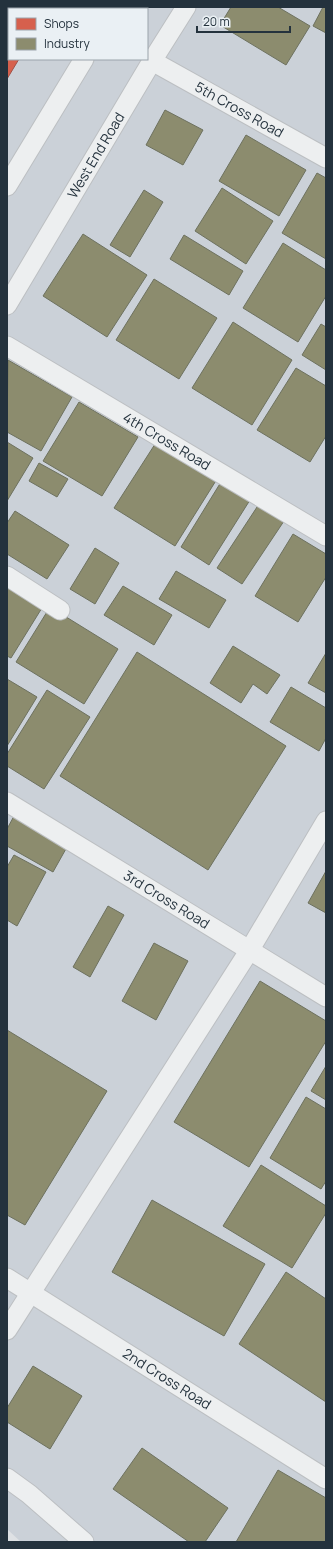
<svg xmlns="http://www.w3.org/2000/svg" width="333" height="1549" font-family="Manrope,sans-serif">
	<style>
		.built { fill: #cbd1d8; fill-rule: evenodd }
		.shops { fill: #d6604d; stroke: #a15248 }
		.industry { fill: #8c8c6e; stroke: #6d715f }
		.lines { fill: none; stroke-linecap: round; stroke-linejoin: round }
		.lane-casing { stroke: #bcbfc2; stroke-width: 21 }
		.lane { stroke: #edeff0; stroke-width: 19 }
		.labels { text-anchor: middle; stroke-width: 4; stroke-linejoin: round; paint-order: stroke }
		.street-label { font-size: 14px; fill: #24323d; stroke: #eaf0f4 }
	</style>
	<rect width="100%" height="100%" fill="#dee1e4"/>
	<path class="built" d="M7,7H326V1542H21L7,1529ZM9,9H147V59H9Z"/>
	<path class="shops" d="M7,7H50L49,9H9V59H19L7,79Z"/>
	<path class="industry" d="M231,7H278L310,26L286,65L220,25Z
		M323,7H326V33L313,26Z
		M165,110L203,130L183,165L146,145Z
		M246,135L306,170L279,216L219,181Z
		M317,173L326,178V259L282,233Z
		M222,188L273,221L246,264L195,231Z
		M144,190L163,202L130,257L110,245Z
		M83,234L147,275L107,337L43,296Z
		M184,235L243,271L229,295L170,259Z
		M283,243L326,270V296L298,342L243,308Z
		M154,279L217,318L179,379L116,340Z
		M233,322L292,360L252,425L192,388Z
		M321,324L326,327V370L302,355Z
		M8,360L72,397L41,451L7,432Z
		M296,368L326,386V436L310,462L257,430Z
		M79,402L138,437L102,496L43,461Z
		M157,441L217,479L175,546L114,508Z
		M7,442L33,458L7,501Z
		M39,463L68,479L57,497L29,481Z
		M221,482L250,500L209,565L181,547Z
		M259,504L284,521L242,584L217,568Z
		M15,511L69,545L47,579L7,554V523Z
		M293,534L326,554V577L298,622L255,596Z
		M95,548L119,563L95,604L70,589Z
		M176,571L226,600L209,628L159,599Z
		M7,579L45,603L11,658L7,656Z
		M123,586L172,615L154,645L104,615Z
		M50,607L118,649L84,704L16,662Z
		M233,646L280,675L267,694L253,684L241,703L210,683Z
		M137,652L286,746L208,870L60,776Z
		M326,653V693L308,683Z
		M7,679L37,697L7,746Z
		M291,687L326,708V738L319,751L270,722Z
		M47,690L90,717L44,789L7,766V754Z
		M14,816L67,847L53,872L7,846V829Z
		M14,855L46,872L17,926L7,920V867Z
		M326,871V913L308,903Z
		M108,906L124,915L90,977L73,967Z
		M154,943L188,961L156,1020L122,1001Z
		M260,981L326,1021V1041L249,1167L174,1122Z
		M7,1030L107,1091L25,1225L7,1215Z
		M326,1066V1100L311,1091Z
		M306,1097L326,1109V1181L321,1189L270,1158Z
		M261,1165L326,1206V1213L292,1268L223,1226Z
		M152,1200L265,1264L224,1336L112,1272Z
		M286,1272L326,1299V1402L239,1344Z
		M33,1366L82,1396L50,1449L7,1422V1408Z
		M142,1448L228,1508L205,1542H189L113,1489Z
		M278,1470L326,1498V1542H236Z"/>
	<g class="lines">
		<g class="lane-casing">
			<g id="lane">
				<path d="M114,9L115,7"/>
				<path id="s1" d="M152,61L326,158"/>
				<path d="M7,186L84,59"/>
				<path id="s2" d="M7,305L152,61L186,7"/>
				<path id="s3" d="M7,346L326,536"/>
				<path d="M7,576L60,610"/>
				<path id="s4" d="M7,802L326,997"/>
				<path id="s5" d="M7,1278L326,1479"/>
				<path d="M7,1330L249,951L326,821"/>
				<path d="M7,1478L29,1494L84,1542"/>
			</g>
		</g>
		<use href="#lane" class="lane"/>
	</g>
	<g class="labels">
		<g class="street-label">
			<text dy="5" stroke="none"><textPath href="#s1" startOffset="100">5th Cross Road</textPath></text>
			<text dy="5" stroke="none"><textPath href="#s2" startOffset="174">West End Road</textPath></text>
			<text dy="5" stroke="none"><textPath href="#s3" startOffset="186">4th Cross Road</textPath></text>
			<text dy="5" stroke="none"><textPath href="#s4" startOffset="187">3rd Cross Road</textPath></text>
			<text dy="5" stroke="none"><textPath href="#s5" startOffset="189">2nd Cross Road</textPath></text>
		</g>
	</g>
	<rect width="333" height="1549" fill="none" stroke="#24323d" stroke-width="16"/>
	<rect x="8" y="8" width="140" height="52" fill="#eaf0f4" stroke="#9ba4ab"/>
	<rect x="16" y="18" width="20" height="12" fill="#d6604d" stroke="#9ba4ab"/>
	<text x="44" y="28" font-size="12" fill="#24323d">Shops</text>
	<rect x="16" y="38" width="20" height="12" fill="#8c8c6e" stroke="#9ba4ab"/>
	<text x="44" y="48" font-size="12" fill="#24323d">Industry</text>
	<path d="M197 26v6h93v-6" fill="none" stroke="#24323d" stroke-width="2"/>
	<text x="203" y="26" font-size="12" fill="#24323d" stroke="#eaf0f4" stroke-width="3" paint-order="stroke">20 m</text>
</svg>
